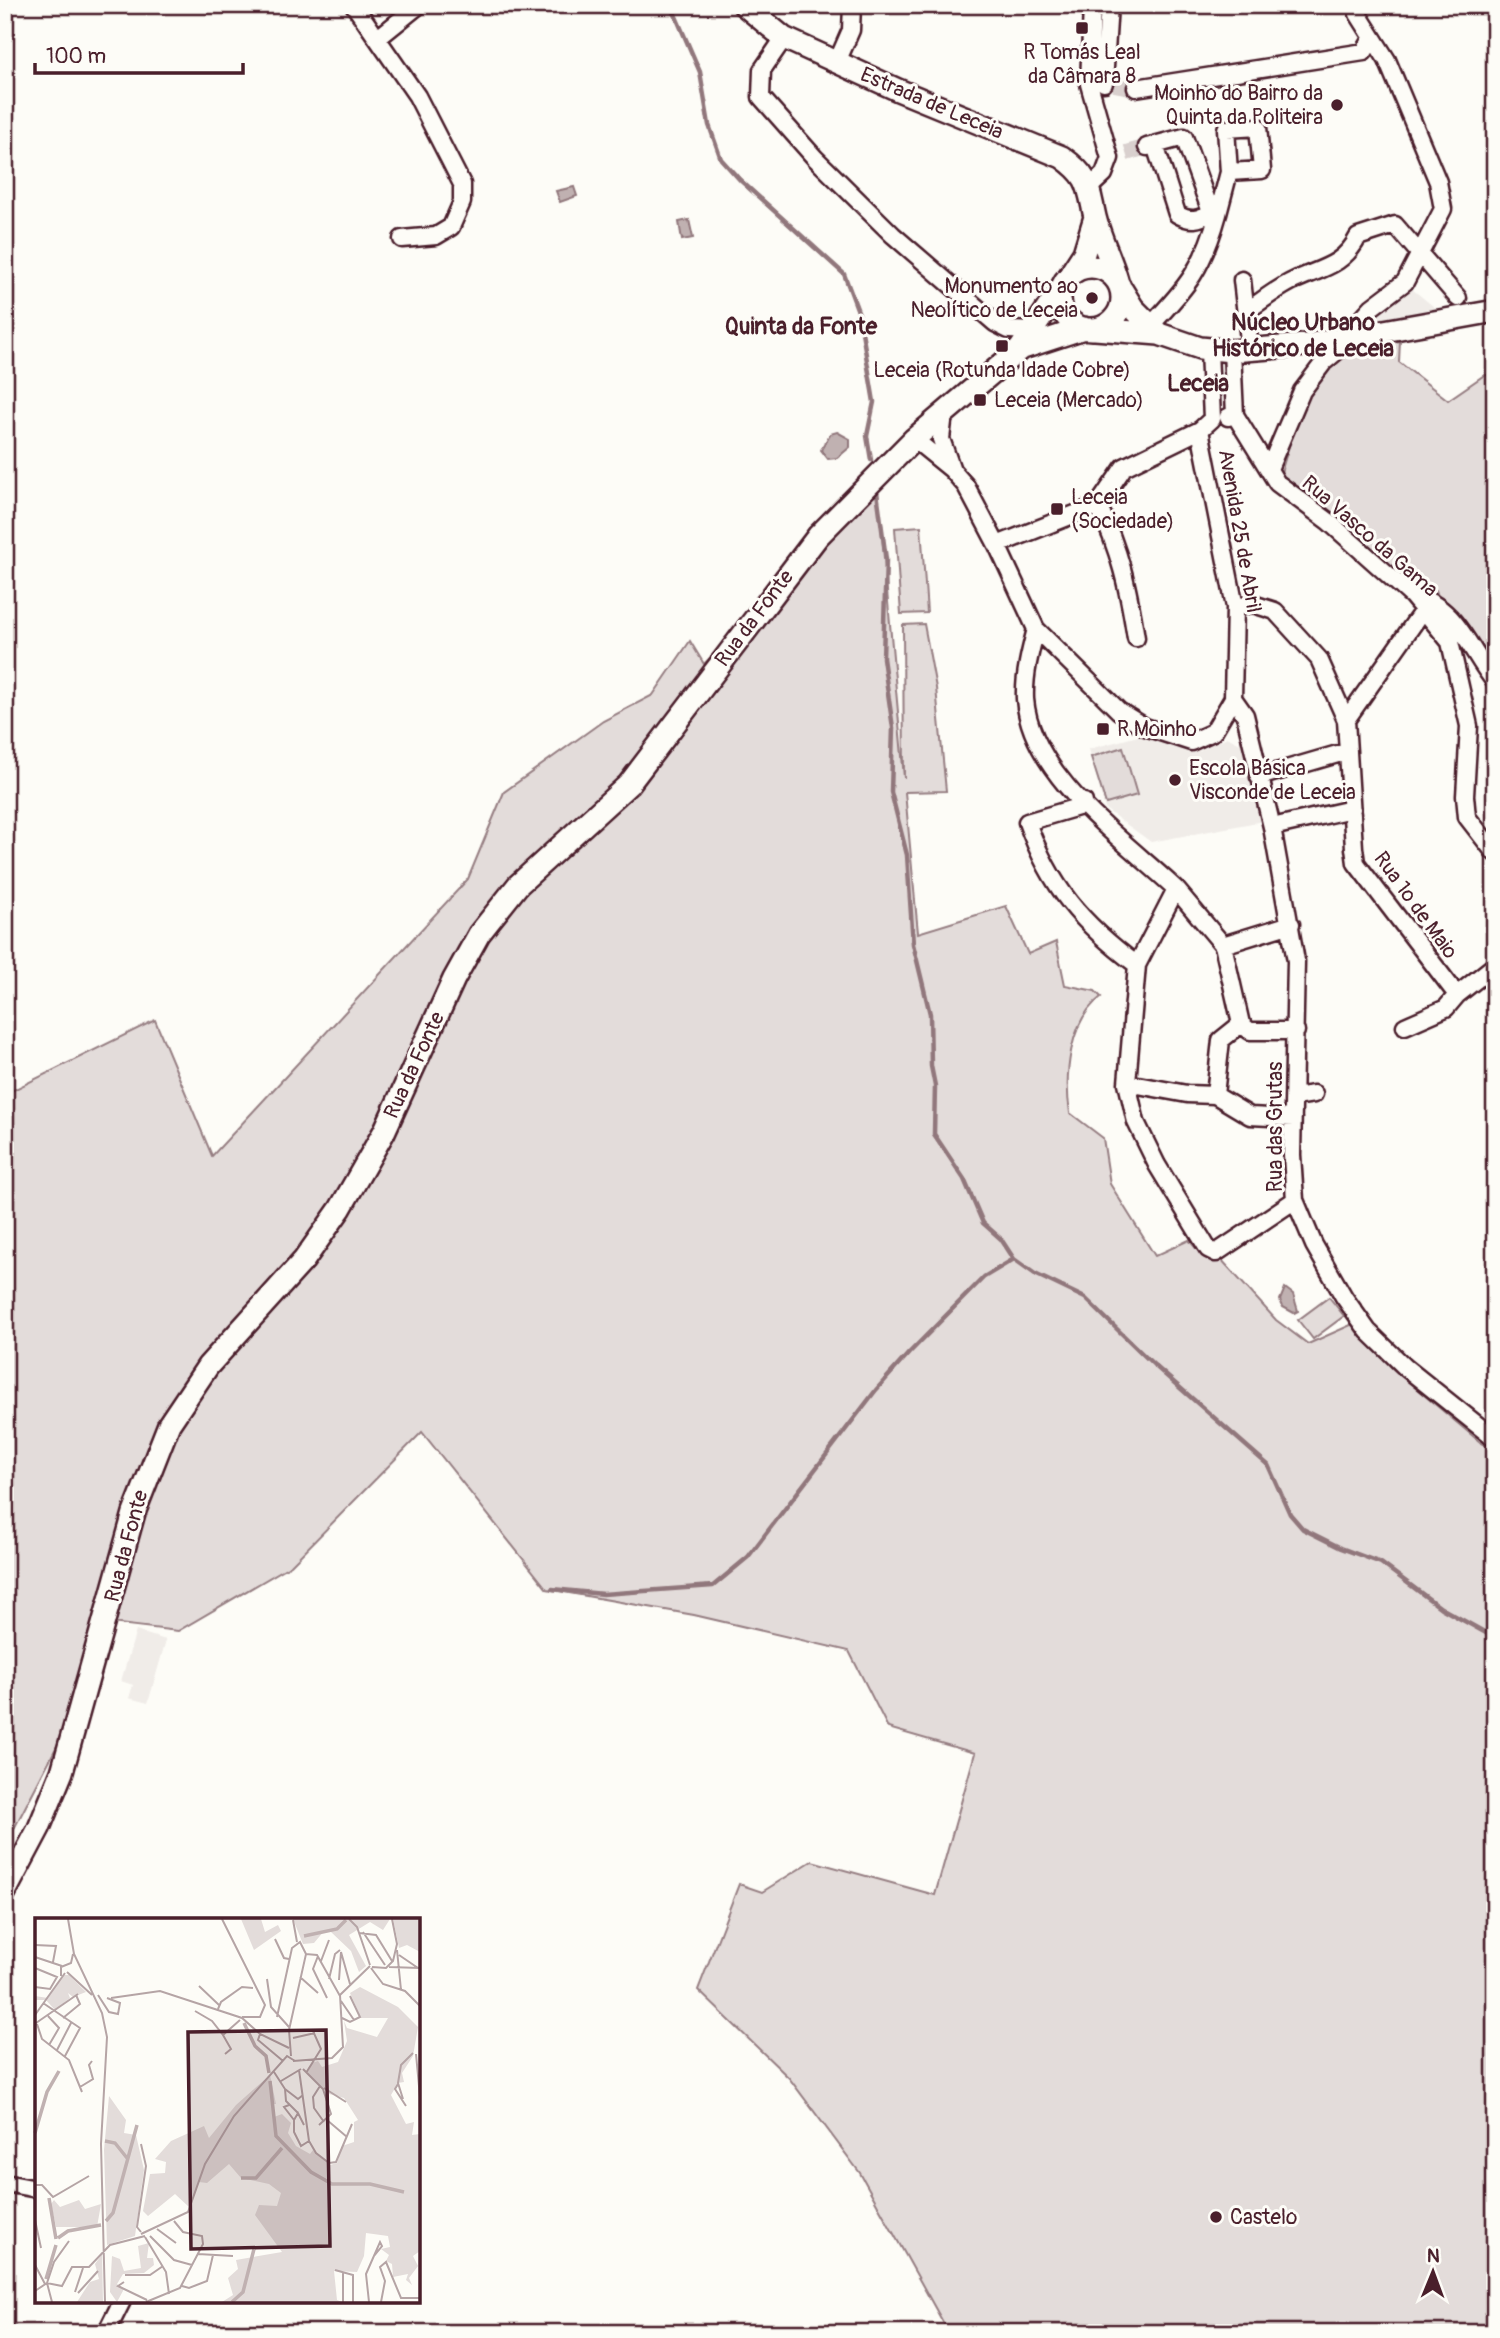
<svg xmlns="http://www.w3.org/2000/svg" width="1500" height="2338" font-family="Pangolin,sans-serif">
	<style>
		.built { fill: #f0ece8 }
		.green { fill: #e3dcda; stroke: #967e82; stroke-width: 2 }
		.water { fill: #c0b1b1; stroke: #91777b; stroke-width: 2 }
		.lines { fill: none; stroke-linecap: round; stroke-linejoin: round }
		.stream { stroke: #91777b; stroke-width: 4.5 }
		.street-tunnel { stroke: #d9d0ce; stroke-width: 16; stroke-dasharray: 16 8; stroke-linecap: butt }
		.street-casing { stroke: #4a1f2b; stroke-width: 21 }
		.secondary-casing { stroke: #4a1f2b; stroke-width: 26 }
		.street { stroke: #fdfcf7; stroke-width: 16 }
		.secondary { stroke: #fdfcf7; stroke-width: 21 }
		.poi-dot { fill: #4a1f2b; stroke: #fdfcf7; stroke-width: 2.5 }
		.labels { text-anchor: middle; stroke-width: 6; stroke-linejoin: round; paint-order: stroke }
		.poi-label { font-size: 21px; fill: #4a1f2b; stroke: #fdfcf7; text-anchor: start }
		.street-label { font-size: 21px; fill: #4a1f2b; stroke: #fdfcf7 }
		.neighbourhood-label { font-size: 23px; font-weight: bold; fill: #4a1f2b; stroke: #fdfcf7 }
		.inset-river { fill: none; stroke: #c0b1b1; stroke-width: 3.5 }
		.inset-road { fill: none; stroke: #b5a4a5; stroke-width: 2 }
		.view { fill: #4a1f2b; fill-opacity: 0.15; stroke: #4a1f2b; stroke-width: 3.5 }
		.inset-edge { fill: none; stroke: #4a1f2b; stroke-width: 3.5 }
	</style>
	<rect width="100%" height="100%" fill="#fdfcf7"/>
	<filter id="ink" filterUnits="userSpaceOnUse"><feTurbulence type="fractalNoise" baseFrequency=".0143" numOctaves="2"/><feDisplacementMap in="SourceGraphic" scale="14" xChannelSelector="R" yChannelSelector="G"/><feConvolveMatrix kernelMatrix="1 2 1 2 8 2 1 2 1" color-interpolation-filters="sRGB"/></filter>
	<g filter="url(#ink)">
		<path class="built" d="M1406,284L1439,311L1369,324L1375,309Z
			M1138,736L1178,749L1199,751L1227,737L1244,746L1263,821L1151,842L1105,809L1089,749Z
			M136,1631L166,1640L148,1703L129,1698L133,1685L121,1681Z"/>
		<path class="green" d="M1400,341L1399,362L1448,400L1483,376L1495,373V676L1440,603L1436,590L1422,583L1408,581L1280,476C1294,429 1310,366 1362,348C1374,344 1388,343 1400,341Z
			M877,481L904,778L903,625L924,624L936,688L946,791L905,792L918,933L1006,906L1028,954L1056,942L1065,985L1095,991L1101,997C1069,1021 1064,1076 1070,1113L1103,1138L1110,1184L1155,1256L1189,1240L1200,1253L1220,1258L1276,1320L1308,1344L1353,1324L1393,1369L1480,1442L1495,1451V2333H949L860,2173L789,2078L698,1990L739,1884L762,1892L812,1861L935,1895L975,1753L888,1728L849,1651L694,1615L547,1589L422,1432L291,1565L178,1631L94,1621L58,1744L5,1846V1094L155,1020L212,1156L468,879L504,792L603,721L653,695L690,641L704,664Z
			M921,526L927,613L901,614L895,528Z
			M1123,747L1137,795L1106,804L1091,757Z
			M1329,1297L1344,1316L1313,1339L1298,1320Z"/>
		<path class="water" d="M574,187L577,196L560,202L556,191Z
			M689,220L693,238L682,240L679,222Z
			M837,432L850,439V447L837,458L828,459L821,450L830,434Z
			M1285,1288L1293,1294L1298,1311L1294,1313L1283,1307L1280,1300Z"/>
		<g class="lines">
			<path class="stream" d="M671,5L700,72L709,125L721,159L740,180L844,274L859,314L874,402L867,436L871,460
				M877,492L886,559L883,658L893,728L891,792L907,855L913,944L930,1014L931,1066L935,1086L934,1134L964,1179L983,1223L1001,1239L1014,1259L1035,1274L1085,1298L1154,1365L1268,1465L1290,1514L1303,1529L1341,1548L1381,1563L1441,1608L1495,1638
				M552,1589L603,1594L713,1586L748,1557L876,1390L909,1353L984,1277L1014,1259"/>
			<path class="street-tunnel" d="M1114,84L1136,88
				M1126,153L1147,147"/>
			<g class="street-casing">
				<path id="street" d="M354,5L417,96L462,184V202L451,227L436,236L402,239
					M378,38L419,5
					M784,38L762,70L761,97L815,158L893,235L995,323L1009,330L1033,331
					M837,62L851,30L852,5
					M1104,83L1109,5
					M1136,88L1364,52L1372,39
					M1147,147L1184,137L1211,212C1199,220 1190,222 1177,214L1155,145
					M1090,187L1104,174L1110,158L1089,84L1092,5
					M1211,212L1218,214L1229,172L1226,129L1258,127L1262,170L1229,172
					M1242,280L1250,349
					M1248,310C1263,300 1279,287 1295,280C1322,268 1344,265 1358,237L1395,225L1458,298
					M1150,326C1188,286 1203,268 1218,214
					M1209,350L1212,419
					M944,413L941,439L952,470
					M1235,415L1277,483L1328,521L1412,596L1450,642L1469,726L1465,796L1467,817L1495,853
					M1228,417L1235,415L1232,351
					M1200,430L1235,607L1233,698L1245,715L1272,827L1296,961L1292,1155L1295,1200L1314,1245L1344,1297L1368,1331L1405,1367L1495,1439
					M914,439L951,469L966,486L997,545L1036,629L1119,711L1145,727L1191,742L1213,732L1233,698
					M1269,469L1302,391L1324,362L1354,337L1362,318L1372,307L1405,282L1443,209L1438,182L1387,60L1358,14
					M1098,505L1124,467L1200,430L1212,419
					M1098,505C1120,551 1128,587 1136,638
					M997,545L1098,505
					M1413,596C1456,604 1470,652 1495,682
					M1235,607L1253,604L1275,611L1319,659L1346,720
					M1424,609L1346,720L1354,848L1356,863L1457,995
					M1036,629C1030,652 1024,675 1025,699C1031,776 1124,840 1176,889
					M1259,777L1348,751
					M1084,802L1078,807L1027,822C1050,887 1082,924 1137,965
					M1272,827L1352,809
					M1223,945L1291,924
					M1241,1024L1223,945L1176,889L1137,965L1127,1083L1136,1122L1157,1165L1208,1249L1216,1253L1295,1200
					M1241,1024L1250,1031H1296
					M1405,1026L1446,1008L1457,995L1495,965
					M1127,1083L1187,1094L1215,1095L1250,1116L1293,1118
					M1215,1095L1221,1040L1241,1024
					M1294,1097L1314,1094
					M5,2183L37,2189
					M5,2332L8,2333
					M106,2333L122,2301"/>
			</g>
			<g class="secondary-casing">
				<path id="secondary" d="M744,5L784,38L898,90L1062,157C1090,177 1088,186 1095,217C1100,238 1111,259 1117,280
					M1060 298a31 31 0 1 1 62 0a31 31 0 1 1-62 0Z
					M1071,273L1084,253L1095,217
					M1122,290L1133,308L1159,334
					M1095,329L1159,334L1200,348L1232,351L1306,345L1495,311
					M1020,349L1084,328
					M5,1892L39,1828L62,1772L134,1513L169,1424L208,1366L304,1260L340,1209L384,1132L454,979L479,934L518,885L629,784L818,536L914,439L1020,349L1060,290"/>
			</g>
			<use href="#street" class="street"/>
			<use href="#secondary" class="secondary"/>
		</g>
	</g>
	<g class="poi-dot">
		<rect x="1075" y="21" width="14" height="14" rx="3.5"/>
		<circle cx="1337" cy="105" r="7"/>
		<circle cx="1092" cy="298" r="7"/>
		<rect x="995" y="339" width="14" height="14" rx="3.5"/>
		<rect x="973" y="393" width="14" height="14" rx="3.5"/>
		<rect x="1050" y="502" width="14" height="14" rx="3.5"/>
		<rect x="1096" y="722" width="14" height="14" rx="3.5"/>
		<circle cx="1175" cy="780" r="7"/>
		<circle cx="1216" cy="2217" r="7"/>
	</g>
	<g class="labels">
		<g class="poi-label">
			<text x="1082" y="59" text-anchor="middle">R Tomás Leal<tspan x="1082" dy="24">da Câmara 8</tspan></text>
			<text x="1323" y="100" text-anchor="end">Moinho do Bairro da<tspan x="1323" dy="24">Quinta da Politeira</tspan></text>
			<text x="1078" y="293" text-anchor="end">Monumento ao<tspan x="1078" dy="24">Neolítico de Leceia</tspan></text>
			<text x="1002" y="377" text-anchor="middle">Leceia (Rotunda Idade Cobre)</text>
			<text x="994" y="407">Leceia (Mercado)</text>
			<text x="1071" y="504">Leceia<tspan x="1071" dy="24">(Sociedade)</tspan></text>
			<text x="1117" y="736">R Moinho</text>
			<text x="1189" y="775">Escola Básica<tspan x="1189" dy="24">Visconde de Leceia</tspan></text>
			<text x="1230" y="2224">Castelo</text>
		</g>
		<g class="street-label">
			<text transform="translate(932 103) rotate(23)" y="7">Estrada de Leceia</text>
			<text transform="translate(1240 531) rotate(80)" y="7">Avenida 25 de Abril</text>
			<text transform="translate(1370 536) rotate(41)" y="7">Rua Vasco da Gama</text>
			<text transform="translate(754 618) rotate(-53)" y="7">Rua da Fonte</text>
			<text transform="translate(1416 905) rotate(54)" y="7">Rua 1º de Maio</text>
			<text transform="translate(414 1065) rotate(-65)" y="7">Rua da Fonte</text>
			<text transform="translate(1275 1127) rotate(-90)" y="7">Rua das Grutas</text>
			<text transform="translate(126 1546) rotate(-75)" y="7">Rua da Fonte</text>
		</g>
		<g class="neighbourhood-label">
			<text x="1303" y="330">Núcleo Urbano<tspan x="1303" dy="26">Histórico de Leceia</tspan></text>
			<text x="801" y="334">Quinta da Fonte</text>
			<text x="1198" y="391">Leceia</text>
		</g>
	</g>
	<g transform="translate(35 1918)">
		<rect width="385" height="385" fill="#fdfcf7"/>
		<path d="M206,1H226L230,14L243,7L246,13L219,32ZM258,1H355L348,12L335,4L314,17L331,48L324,54L316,33L296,14L289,13L279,25L268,26ZM358,1H384L385,34L372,27L364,30ZM28,57H34L51,74L38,79L33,75L35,80L20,92L11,82H0V78L13,80ZM325,69L363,89L383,109L378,138L367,155L369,164L363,165L356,177L371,206L379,204L377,217L385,216V333L378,338L383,348L374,360L377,367L371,362L373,356L358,359L357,346L351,343L354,337L346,331L355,329L353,318L331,315L329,338L322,354L299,353L302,382L307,384H187L198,377L193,360L203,351L201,342L247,334L220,297L224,287L242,288L246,275L234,266L206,260L194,246L172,265L164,264L154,289L140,276L113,298L108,293L115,256L130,255L131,244L120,241L136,223L169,208L174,220L201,187L235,157L241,186H238L239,199L247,196L256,205L253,215L261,228L275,236L278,232L295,247L302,245L307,228L319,224V204L323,202L309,180L294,176L272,156L277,145L283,143L287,149L303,144L312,123L309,103L312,110L342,119L353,100H326L315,75ZM74,178L91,202L89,215L101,217L109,252L100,318L72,327L69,232ZM19,282L25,289L44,282L50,291L66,286L62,309H21L16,286ZM114,325L112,340H118L119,347L109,355L88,356L82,366L89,371L82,384L75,374L77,338L85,341L89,353L106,350L103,328ZM67,336L68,384H42L55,364L64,361L60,346Z" fill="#e3dcda"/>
		<path class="inset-river" d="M269,18L302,11L311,2M209,105L220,128L231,138L234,155M235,163L241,218L276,254L297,266H335L369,274M0,215L12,174L24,153M70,223L80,225L92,240M206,260H221L247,230M14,280L21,321M71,303L78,295L102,207M23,320L33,313L66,307M11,361L21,327M197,384L208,374L219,331"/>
		<path class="inset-road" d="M33,1L39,36L67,95L72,119L66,226L70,384M187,1L230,87L225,99H207M314,1L322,9L335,47M258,2L262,24M328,14L350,47M324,15L341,17L357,43M240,21L249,40L254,41M0,27L21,28L18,44M362,32L366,72M364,37L383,50M283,38L278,51L292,80M0,39L27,48M286,43L294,22M337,49L351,50L358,43L362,26L357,1M354,49L385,50M0,50L22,59L15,71L0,69M336,50L348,66L370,73L385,88M32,54L57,77M26,58V49L36,45L38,36M265,59L283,75M232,61L236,89L254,109M294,61L300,36L305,32M304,62L306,34L315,66M164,68L184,87M63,77L74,94L83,96L85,85L72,80M76,80L125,73L207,100L225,116L254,130M306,83L319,102M8,85L45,110L30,138M183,91L186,84L207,69L218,70M160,93L177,103L188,117L196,131L190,136M0,97L30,55M13,98L24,110L14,127M242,99L257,30L265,24L271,36M28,100L45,86L41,77M307,100L315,104L325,99L315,78M1,105L43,76M2,106L7,121L34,142L47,174M225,116L223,122L248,143M188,117L205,102M258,120L280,115M22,132L36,105M381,136L385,179M256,138L254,112L271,36L282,37L305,78M258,143L297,140L308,129L305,77L335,48M268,151L288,171L296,196L284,207M264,152L274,223L281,235L294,245L301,244L317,206M239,154L250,171L251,183L263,195M271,155L286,131L278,113M246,163L266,151M363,166L360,171L371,188M285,168L278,179L279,190L289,204M45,169L58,161L54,147L57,143M289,170L311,184M250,171L263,181L268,177M368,181L363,165L366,147L378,135M254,187L249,189L259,202M259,202V214L266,228L274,223M259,202L263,195L269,207M292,202L312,219M0,267H7L18,279L54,258M0,302L6,330M122,311L141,325M106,314L102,309L111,248L106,226M106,316L153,294L170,246L199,198L252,138L260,143M115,318L139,342L157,347M110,319L131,354L134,376M163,336L198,338M0,347L10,366M300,352L318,357V384M90,357H115L128,348M89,364L83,368L112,382M147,368L154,370L172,363L178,337M0,373L12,365L27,368L37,349H54L75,327L110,318M40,374L48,350M43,375L63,353M17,384L12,365L19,344L34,323M111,384L145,370L168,326L167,318L148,314L139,303M308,384V355M334,384L331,356L345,324L347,328L339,338M346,384L350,363L345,349L351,344L366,380H385"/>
		<path class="view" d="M291,112L295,328L156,331L153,114Z"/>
		<rect width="385" height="385" class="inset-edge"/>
	</g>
	<rect width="1500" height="2338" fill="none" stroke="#fdfcf7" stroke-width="28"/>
	<rect x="14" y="14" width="1472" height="2310" fill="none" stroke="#4a1f2b" stroke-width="2.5" filter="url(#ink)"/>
	<g transform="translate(1433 2272) rotate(1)" stroke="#fdfcf7" stroke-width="5" paint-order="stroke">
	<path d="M0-5L12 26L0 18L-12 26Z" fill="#4a1f2b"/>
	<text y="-10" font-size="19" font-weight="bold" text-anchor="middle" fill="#4a1f2b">N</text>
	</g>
	<path d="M35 63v10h208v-10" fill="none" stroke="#4a1f2b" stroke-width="3.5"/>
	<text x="46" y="63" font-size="21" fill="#4a1f2b" stroke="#fdfcf7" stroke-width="5" paint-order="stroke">100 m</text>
</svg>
